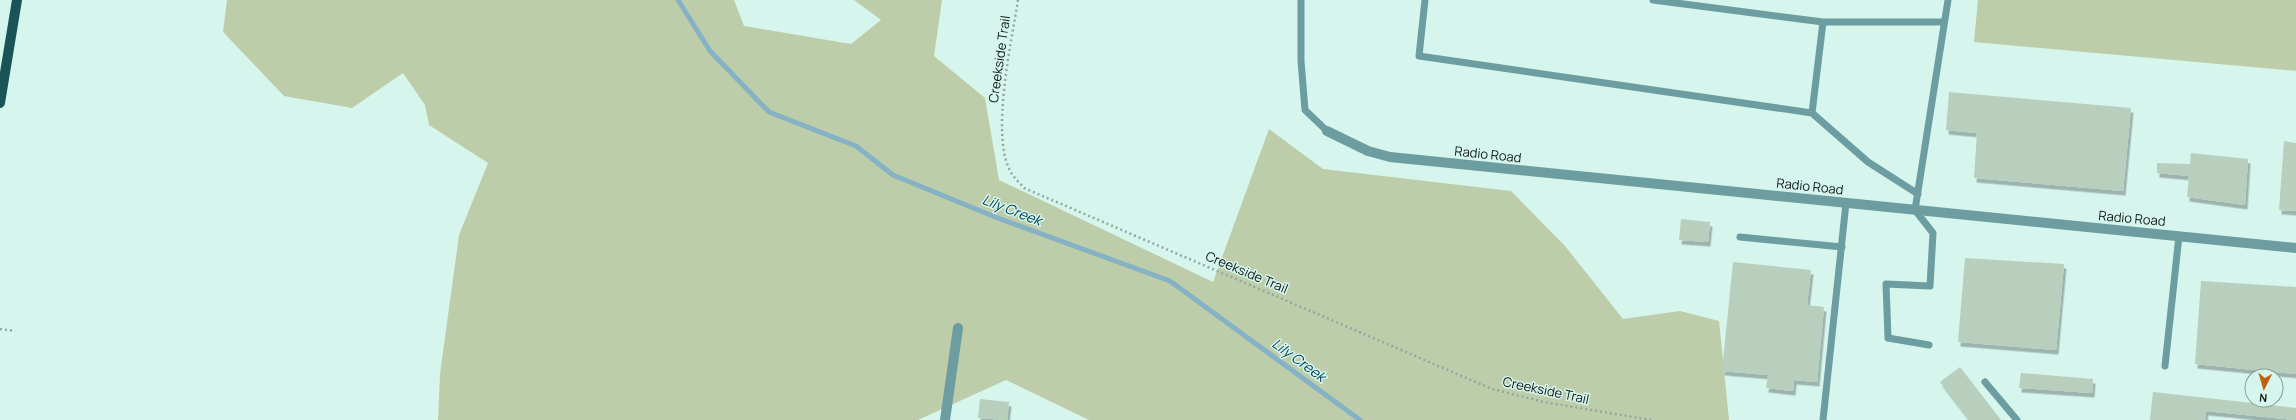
<svg xmlns="http://www.w3.org/2000/svg" width="2296" height="420" font-family="Manrope,sans-serif">
	<style>
		.green { fill: #bdcdaa }
		.lines { fill: none; stroke-linecap: round; stroke-linejoin: round }
		.stream { stroke: #86b2c6; stroke-width: 5 }
		.building { fill: #b9cfbe; filter: url(#shadow) }
		.path { stroke: #90a8a2; stroke-width: 2.5; stroke-dasharray: 2 3; stroke-linecap: butt }
		.lane { stroke: #6c9da1; stroke-width: 7 }
		.street { stroke: #6c9da1; stroke-width: 10 }
		.primary { stroke: #1a5458; stroke-width: 10 }
		.labels { text-anchor: middle; stroke-width: 3; stroke-linejoin: round; paint-order: stroke }
		.street-label { font-size: 13px; fill: #0d1815; stroke: #d6f5ed }
		.water-label { font-size: 14px; font-style: italic; fill: #004257; stroke: #d6f5ed }
	</style>
	<defs>
		<filter id="shadow"><feDropShadow dx="2.5" dy="4.5" stdDeviation="0" flood-color="#0004"/></filter>
	</defs>
	<rect width="100%" height="100%" fill="#d6f5ed"/>
	<path class="green" d="M227,0H734L744,26L851,44L881,20L854,0H942L934,56L985,98L999,180L1213,282L1269,129L1323,169L1511,191L1565,246L1623,319L1680,311L1719,321L1729,420H1089L1006,380L918,420H438L440,374L459,235L488,163L429,125L425,105L403,73L352,108L284,96L223,32Z
		M1978,0H2296V71L1974,42Z"/>
	<g class="lines">
		<path class="stream" d="M678,0L710,51L769,112L856,146L893,175L995,217L1170,281L1360,420"/>
	</g>
	<path class="building" d="M1949,92L2131,108L2123,191L1974,178L1977,133L1946,130Z
		M2284,141L2296,143V211L2279,210Z
		M2191,153L2248,159L2245,205L2187,197L2189,176L2157,173V163L2190,164Z
		M1681,219L1710,222L1708,242L1679,240Z
		M1965,258L2064,264L2056,350L1958,342Z
		M1733,262L1811,270L1807,305L1824,307L1817,382L1794,380L1793,391L1766,388L1768,375L1722,371Z
		M2201,281L2296,287V374L2195,364Z
		M1960,367L2001,420H1969L1940,382Z
		M2021,373L2093,379L2092,393L2019,388Z
		M2153,392L2296,408V420L2206,411L2205,420H2150Z
		M980,399L1009,402L1007,420L978,418Z"/>
	<g class="lines">
		<path class="path" d="M1018,0C1012,40 989,140 1012,174C1015,179 1020,183 1024,188L1492,389L1544,402L1651,420
			M0,329L15,331"/>
		<path class="lane" d="M1301,0V61L1305,110L1327,131
			M1425,0L1419,56L1812,113
			M1653,0L1823,22H1944
			M1823,22L1812,113L1868,162L1918,194
			M1740,237L1842,247
			M1929,345L1888,338L1886,284L1930,286L1933,233L1915,210L1948,0
			M2165,366L2179,236
			M1985,382L2017,420
			M1823,420L1846,203"/>
		<path class="street" d="M1327,131L1368,151L1390,157L2296,248
			M945,420L958,328"/>
		<path class="primary" d="M0,103L17,0"/>
	</g>
	<g class="labels">
		<g class="street-label">
			<text transform="translate(999 59) rotate(-82)" y="5">Creekside Trail</text>
			<text transform="translate(1488 154) rotate(6)" y="5">Radio Road</text>
			<text transform="translate(1810 186) rotate(6)" y="5">Radio Road</text>
			<text transform="translate(2132 218) rotate(5)" y="5">Radio Road</text>
			<text transform="translate(1247 272) rotate(23)" y="5">Creekside Trail</text>
			<text transform="translate(1546 390) rotate(12)" y="5">Creekside Trail</text>
		</g>
		<g class="water-label">
			<text transform="translate(1012 210) rotate(21)" y="5">Lily Creek</text>
			<text transform="translate(1299 360) rotate(36)" y="5">Lily Creek</text>
		</g>
	</g>
	<g transform="translate(2264 388) rotate(185)"><circle r="19" fill="#d6f5ed" stroke="#869d97"/>
	<path d="M0-3L7 15L0 10L-7 15Z" fill="#be6111"/>
	<text y="-6" font-size="11" font-weight="bold" text-anchor="middle" fill="#0d1815">N</text>
	</g>
</svg>
